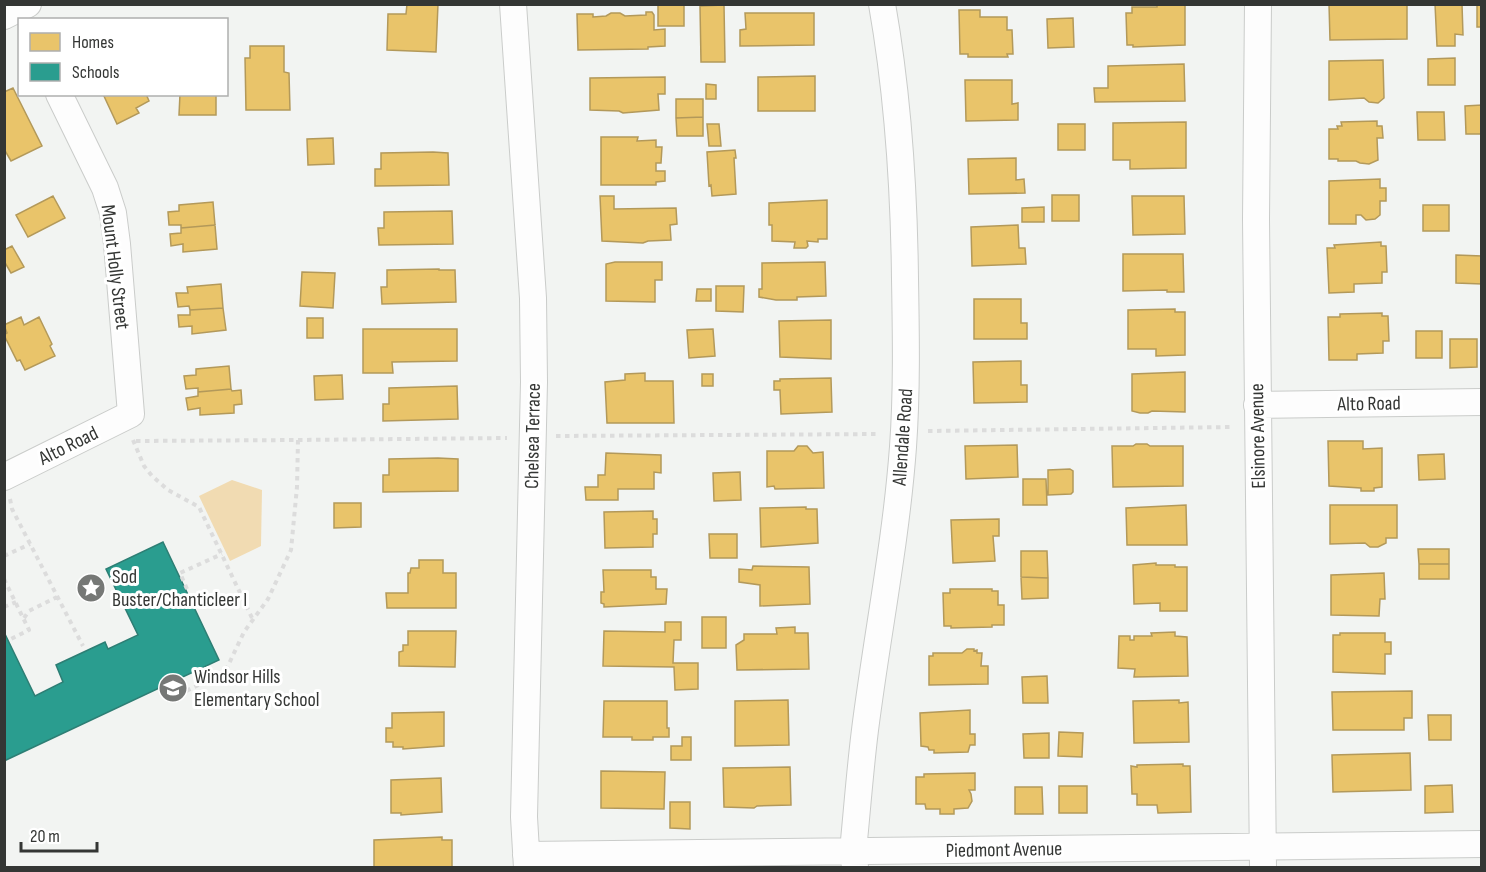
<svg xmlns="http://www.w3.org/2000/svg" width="1486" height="872" font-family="'Sofia Sans Condensed',sans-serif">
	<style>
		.green { fill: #f1dbb2 }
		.homes { fill: #e9c46a; stroke: #b3995a; stroke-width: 1.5 }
		.schools { fill: #2a9d8f; stroke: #2d7e74; stroke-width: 1.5 }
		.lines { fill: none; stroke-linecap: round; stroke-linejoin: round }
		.minor-casing { stroke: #caccca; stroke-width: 28 }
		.path { stroke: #dcdcdc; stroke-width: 4; stroke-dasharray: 4.5 4.5; stroke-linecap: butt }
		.minor { stroke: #fdfdfd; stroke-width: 26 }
		.labels { text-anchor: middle; stroke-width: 6; stroke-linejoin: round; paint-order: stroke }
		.street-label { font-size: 20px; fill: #343634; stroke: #fff }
		.poi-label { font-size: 20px; fill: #343634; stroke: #fff; text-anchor: start }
	</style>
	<rect width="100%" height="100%" fill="#f2f4f2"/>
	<path class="green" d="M232,480L262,490L261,546L230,561L199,496Z"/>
	<path class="homes" d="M407,4H438L436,52L387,50L388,14H406Z
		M658,4H684V26H658Z
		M1157,4H1185V45L1133,47V45H1127L1126,13H1132V7H1157Z
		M1329,4H1407V39L1330,40Z
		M1435,4H1462L1463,35L1455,34V46H1437Z
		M1477,4H1482V27H1477Z
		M724,5L725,62H701L700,6Z
		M959,10H980V17H1007V30H1012L1013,54H1007L1008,57H968V54H960Z
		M646,12H652L654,15V30L665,29V46L648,47V49L578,50L577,14H593V17L606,16L611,13H620L625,16L646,15Z
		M745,13H814V45L740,46V30L746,29Z
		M1073,18L1074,47L1048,48L1047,19Z
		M250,46H284V72L289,73L290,110H246L245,58H250Z
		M1455,58V85H1428V59Z
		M1383,60L1384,98L1378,103L1369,102L1364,98L1329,100V61Z
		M1184,64L1185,101L1095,102L1094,88H1108V66Z
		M815,76V111H758V77Z
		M665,77V94H658L659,110L623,113L619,111L590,110V78Z
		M965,80H1012V104L1018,103V120L966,121Z
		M706,84L716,85V99H706Z
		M13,88L42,146L11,161L4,149V92Z
		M103,94H146L149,101L136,108L139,113L117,124Z
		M180,94H216V115H179Z
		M676,99H703V117L676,118Z
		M1482,105V134H1466L1465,106Z
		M1417,112H1444L1445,140H1418Z
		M703,117V136H677L676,118Z
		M1377,121V126H1382L1383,138H1377L1378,160L1369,164L1360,163L1356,161H1338V159H1329V129H1338L1337,126H1342L1341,122Z
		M1186,122V168L1130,169V160H1113V123Z
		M707,124H719L721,146H709Z
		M1058,124H1085V150H1058Z
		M601,137H638L637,141L656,140V147H662L661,163H656V171H665V181L656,182V185H601Z
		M333,138L334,164L308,165L307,139Z
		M735,150L736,158H734L736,194L712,196L711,185L709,186L707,152Z
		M433,152L448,153L449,185L375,186V169H381V153Z
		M1016,158V180L1024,179L1025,193L969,194L968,159Z
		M1380,179V188H1386V201H1380V215L1375,219L1366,220L1361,215H1356V224H1329V181Z
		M1052,195H1079V221H1052Z
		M53,196L65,218L28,237L16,215Z
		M600,196H614V209L676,208L677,224L670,225L671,240L648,241L643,243L602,241Z
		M1132,196H1184L1185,234L1133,235Z
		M827,200V239H818V242L807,241L808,246L806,248H794L795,242L772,241V225H769V203Z
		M213,202L215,225L181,228V225H169L168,212L179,211V205Z
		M1423,205H1449V231H1423Z
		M1044,207V222H1022V208Z
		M452,211L453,244L379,245L378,228H384V212Z
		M215,225L217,249L183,252V244L171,246L170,234L181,233V228Z
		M1018,225L1019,248H1025L1026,264L972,266L971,227Z
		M1381,242V246H1386L1387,272H1382V283L1354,284V292L1329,293L1327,248H1335L1334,245Z
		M12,246L24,267L11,273L4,261V250Z
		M1123,254H1183L1184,292H1167V290L1123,291Z
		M1456,255L1482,256V284L1456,283Z
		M615,262H662V280H655V302L606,301V264Z
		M825,262L826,296L797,297V300H776L759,297V289H762V263Z
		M439,269V270H455L456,302L382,304L381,287H387V270Z
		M302,272L335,273L333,308L300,306Z
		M221,284L223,308L190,310L189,306L178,307L176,293H188L187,287Z
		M716,286H744L743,312L716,311Z
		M697,289H711V301H696Z
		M974,299H1021V323H1027V339H974Z
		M223,308L226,330L192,334V326L179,327L178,315H190V310Z
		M1175,309V312H1185V355L1156,356V349H1128V310Z
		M1382,313V316H1388L1389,341H1383V353L1357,354V360H1329L1328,317H1340V314Z
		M21,317L24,325L39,317L52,344L50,346L55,356L25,370L20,360L17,361L4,335L7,333L4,325Z
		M307,318H323V338H307Z
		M831,320V359L780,357L779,321Z
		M363,329H457V361L392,362L393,373H363Z
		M713,329L715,356L689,358L687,330Z
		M1416,331H1442V358H1416Z
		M1450,339H1477V367L1450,368Z
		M1021,361V385H1027V402L974,403L973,362Z
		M229,366L231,389L198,392V388L186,389L184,376L196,375V369Z
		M1185,372V412L1152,411L1148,413H1140L1132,411V374Z
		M645,373V381H673L674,423H607L605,382L625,380V374Z
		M702,374H713V386H702Z
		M342,375L343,399L315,400L314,376Z
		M831,378L832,412L781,414L780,390H774V381H780V379Z
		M457,386L458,419L383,421V404H389V388Z
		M231,389L232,391L241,390L242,404L234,405V413L200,415V408L188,410L186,398L198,396V392Z
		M1328,441H1363V449L1382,448V487L1374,488V491H1361V488L1329,486Z
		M1136,444H1147L1150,446H1183V486L1113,487L1112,446H1133Z
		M1017,445L1018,477L966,479L965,446Z
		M798,446H807L813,453L823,452L824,488L775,489L774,486L767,487V451H794Z
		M606,453L661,455V473L654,472V489H618V500H586L585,487H598V475H605Z
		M1444,454L1445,479L1419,480L1418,455Z
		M438,458L458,459V491L383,492V475H389V459Z
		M1070,469L1073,471V492L1071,494L1048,495V470Z
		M740,472L741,500L714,501L713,473Z
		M1023,479H1046L1047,505H1023Z
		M334,503H361V527L334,528Z
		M1186,505L1187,545H1127L1126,508Z
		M1330,505H1397V538H1386V543L1378,547H1370L1365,543L1330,544Z
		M806,507V509H817L818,543L761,547L760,508Z
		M653,511V519H657V534H653V547L605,548L604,512Z
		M999,519V536H993L995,561L953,563L951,520Z
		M709,534H737V558H710Z
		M1418,549H1449V564H1419Z
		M1021,551H1047L1048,578L1021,577Z
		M419,560H443V573H456V608H387L386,593H408V573H410L411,568H419Z
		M1156,563V565H1175V567H1187V611H1160V603L1134,604L1133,565Z
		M1419,564H1449V579H1419Z
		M753,566L809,567L810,604L760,606V585L739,582V569L752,570Z
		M603,570H651V577H656V589H667L666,604L604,607V604L601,603V592H604Z
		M1384,573L1385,599H1380L1379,616L1331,615V575Z
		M1021,577L1048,578V598L1022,599Z
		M950,589H992V591H998V605H1004V625H992V627L951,628V626H944L943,593H950Z
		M702,617H726V648H702Z
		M665,622H681V640H674L673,663H698V689L675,690L674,667L603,666L604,631L665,632Z
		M795,627V633H808L809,669L737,670L736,645L744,640V634H777L776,628Z
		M408,631H456L455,667L399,666V652L403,651V645H408Z
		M1175,632V636L1187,637L1188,676L1134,677L1135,669L1118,668L1119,636H1130V640H1134V636H1152L1151,633Z
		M1340,633H1385V642H1391V654H1385V674L1333,672V635H1340Z
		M967,649H974V651L977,650V653H982L981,666H988V684L929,685V656H933V653H962Z
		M1047,676L1048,703H1023L1022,677Z
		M1412,691V718H1404V730H1333L1332,692Z
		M788,700L789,745L735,746V701Z
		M1179,700V703L1188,702L1189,742L1134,743L1133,701Z
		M604,701H667V728H669V737H653V740H632V737H603Z
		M970,710V734H975V745H970L968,752L934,753V750H929L928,747L921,746L920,713Z
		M444,712V746L403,749V747H393V742H386V728H392V713Z
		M1428,715H1451V740H1429Z
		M1059,732L1083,733L1082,757L1058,756Z
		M1049,733V758H1024L1023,734Z
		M682,737H691V760H671V746H682Z
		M1410,753L1411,790L1333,792L1332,755Z
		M1183,764V766H1190L1191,812L1158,813L1157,805H1137V794H1132L1131,766L1137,767V765Z
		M790,767L791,805L757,806L754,808L724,807L723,768Z
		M601,771L665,772L664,809L601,808Z
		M975,773V790H969L971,794L972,801L968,808L954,809V814H940V809H926L925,804H916V777H924V774Z
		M441,778L442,812L401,815V813H391V780Z
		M1452,785L1453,812L1425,813V786Z
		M1059,786H1087V813H1059Z
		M1015,787H1042L1043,814H1015Z
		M670,802H690V829L670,828Z
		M442,837V840H452V868H374V840Z"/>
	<path class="schools" d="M163,542L219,660L4,761V632L35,696L63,682L56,665L105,642L108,649L138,635L106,569Z"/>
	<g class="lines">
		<g class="minor-casing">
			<path id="minor" d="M513,4L533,298L534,382L524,817L527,868
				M1258,4L1256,219L1263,868
				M4,16L28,4
				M1257,405L1482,402
				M4,477L131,414L117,244L113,213L105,188L59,94
				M526,855L1482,844
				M855,867L853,851C857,811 860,770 865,730C877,635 896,542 903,447C907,391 906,335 905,279C904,187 898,95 882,4"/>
		</g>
		<path class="path" d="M928,431L1231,427
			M556,436L878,434
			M133,440L144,466L152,476L168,490L199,507L253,620
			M298,440L507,438
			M136,441L298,440L297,487L291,550L268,599L244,632L225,672L178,695
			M10,499L12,509L83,646
			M4,556L30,544
			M4,579L29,630L11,639
			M187,589L180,573L222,554
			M4,607L16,602
			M24,618L29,611L57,597"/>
		<use href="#minor" class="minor"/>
	</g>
	<defs>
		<g id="sight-disc" transform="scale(1.5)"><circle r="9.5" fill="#767876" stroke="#fff"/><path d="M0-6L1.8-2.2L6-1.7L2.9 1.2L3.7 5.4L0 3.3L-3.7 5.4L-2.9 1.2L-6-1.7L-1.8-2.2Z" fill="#fff"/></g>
		<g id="school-disc" transform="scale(1.5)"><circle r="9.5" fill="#767876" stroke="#fff"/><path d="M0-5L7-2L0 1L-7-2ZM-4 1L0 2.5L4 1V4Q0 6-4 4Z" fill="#fff"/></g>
	</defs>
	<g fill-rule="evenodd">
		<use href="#sight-disc" x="91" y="588"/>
		<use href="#school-disc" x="173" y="688"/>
	</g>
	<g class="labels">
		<g class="street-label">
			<text transform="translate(116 267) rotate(83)" y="7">Mount Holly Street</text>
			<text transform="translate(1369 403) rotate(-1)" y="7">Alto Road</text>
			<text transform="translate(532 436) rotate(-89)" y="7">Chelsea Terrace</text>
			<text transform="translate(1257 436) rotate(-91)" y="7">Elsinore Avenue</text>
			<text transform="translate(902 437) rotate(-86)" y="7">Allendale Road</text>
			<text transform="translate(68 445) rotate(-26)" y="7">Alto Road</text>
			<text transform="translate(1004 849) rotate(-1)" y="7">Piedmont Avenue</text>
		</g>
		<g class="poi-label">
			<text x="112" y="583">Sod<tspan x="112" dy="23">Buster/Chanticleer I</tspan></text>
			<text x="194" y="683">Windsor Hills<tspan x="194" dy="23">Elementary School</tspan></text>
		</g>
	</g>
	<rect width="1486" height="872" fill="none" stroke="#343634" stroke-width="12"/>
	<rect x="18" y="18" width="210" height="78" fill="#ffffff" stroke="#aeafae" stroke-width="1.5"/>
	<rect x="30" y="33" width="30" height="18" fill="#e9c46a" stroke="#aeafae" stroke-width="1.5"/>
	<text x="72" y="48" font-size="18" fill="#343634">Homes</text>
	<rect x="30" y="63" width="30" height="18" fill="#2a9d8f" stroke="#aeafae" stroke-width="1.5"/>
	<text x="72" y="78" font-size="18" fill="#343634">Schools</text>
	<path d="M21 842v9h76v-9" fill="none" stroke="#343634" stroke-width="3"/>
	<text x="30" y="842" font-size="18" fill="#343634" stroke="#ffffff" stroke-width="4.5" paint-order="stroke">20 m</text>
</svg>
